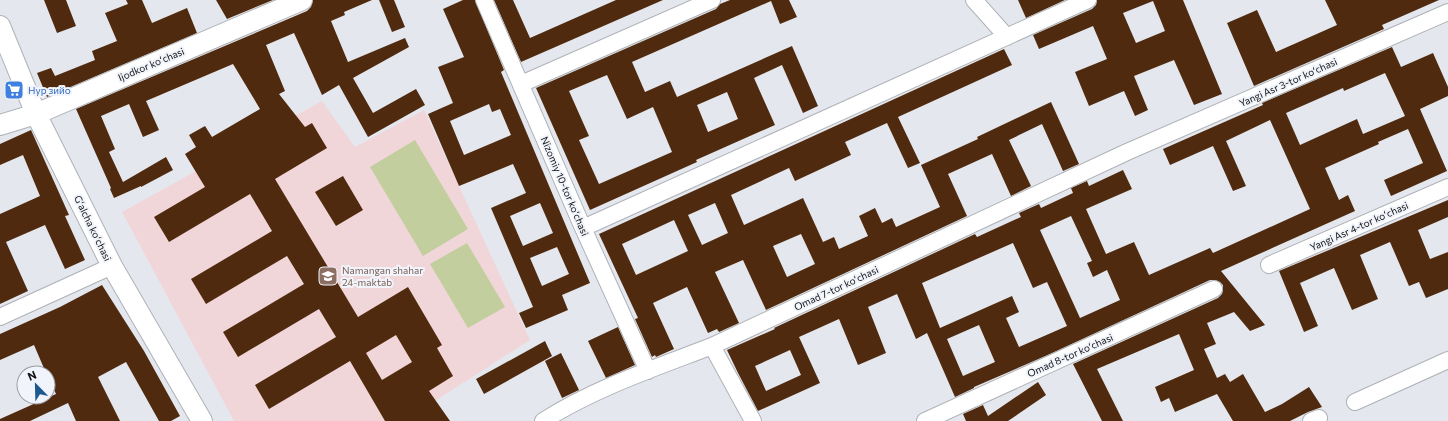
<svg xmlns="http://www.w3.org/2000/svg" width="1448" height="421" font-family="Commissioner,sans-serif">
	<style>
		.education { fill: #f1d6d9 }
		.green { fill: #c2ce9d }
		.building { fill: #502a0e; fill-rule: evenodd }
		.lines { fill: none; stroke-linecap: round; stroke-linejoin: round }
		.minor-casing { stroke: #aeb2b7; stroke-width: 18 }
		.tertiary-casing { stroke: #aeb2b7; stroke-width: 22 }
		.minor { stroke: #fff; stroke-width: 16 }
		.tertiary { stroke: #fff; stroke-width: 20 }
		.labels { text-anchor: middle; stroke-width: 4; stroke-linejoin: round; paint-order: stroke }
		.street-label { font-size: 10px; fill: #131416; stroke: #f1f5fb }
		.shop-label { font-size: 10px; fill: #366cbe; stroke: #f1f5fb; text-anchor: start }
		.education-label { font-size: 10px; fill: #785e54; stroke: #f1f5fb; text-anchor: start }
	</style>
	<rect width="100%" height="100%" fill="#e4e8ee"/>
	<path class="education" d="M322,101L355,147L424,110L530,340L407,419L408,421H234L122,212Z"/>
	<path class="green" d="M415,140L468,229L423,256L370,167Z
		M467,243L505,307L468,328L430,264Z"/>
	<path class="building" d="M44,0H66L76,26L57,33Z
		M126,0H142L152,23L187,8L197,33L47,97L37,73L51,68L55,76L95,60L92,51L117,41L105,13L128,4Z
		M216,0H273L227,19Z
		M313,0H372L344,12L345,15L331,21L348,62L405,38L409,47L353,78L373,113L416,89L425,105L368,137L339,85L322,95L294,33L266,45L285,91L279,94L305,127L312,123L327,148L275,179L358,317L408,287L442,345L437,348L453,376L429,391L450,421H385L350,361L269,409L255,385L336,337L319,309L238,357L223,332L304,284L287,256L206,304L191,279L272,231L250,194L169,242L154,217L205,187L185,154L196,147L189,135L205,126L212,137L260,109L233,64L146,101L159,130L143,137L129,104L101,116L115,149L109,152L123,182L166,157L173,170L141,187V186L114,198L110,189L111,188L76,109L307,11L311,7ZM396,335L412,362L382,380L366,353Z
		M379,0H394L405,27L392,32Z
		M463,0H475L504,70L501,72L590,283L562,295L568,310L526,328L519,313L533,307L491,208L526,193L513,164L459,186L428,114L453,103L438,67L464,57L443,9ZM489,104L492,112L500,109L511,135L464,155L450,121ZM540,203L553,233L523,246L510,216ZM557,247L569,274L542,286L530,258Z
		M494,0H513L530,38L616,0H663L521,62Z
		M730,0H789L797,17L780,24L771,1L632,62L645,92L670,81L677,97L792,46L818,106L803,113L782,65L754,78L775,125L696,160L697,162L590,210L536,88L716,9L720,4ZM607,75L627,119L653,107L672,152L599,184L579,140L589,136L569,91ZM727,92L738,119L708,132L697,105Z
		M1018,0H1065L1026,18Z
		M1097,0H1183L1222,94L1194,105L1174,60L1134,76L1148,110L1135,116L1124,91L1089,106L1075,72L1107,59L1093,26L1039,49L1033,35L1092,9L1096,5ZM1153,1L1165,31L1136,43L1123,13Z
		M1325,0H1439L1382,25L1384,29L1254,86L1227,23L1257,10L1276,52L1337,25Z
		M1392,47L1401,67L1433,53L1448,87V96L1420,109L1447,171L1391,196L1384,180L1423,163L1408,129L1378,142L1379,144L1325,168L1339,200L1348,195L1355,211L1221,271L1265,325L1250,331L1234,312L1207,323L1216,344L1204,349L1217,378L1225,374L1230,382L1243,374L1265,412L1282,404L1309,387L1322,407L1308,412L1290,421H1233L1217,394L1175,412L1169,398L1161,402L1155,387L1194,370L1179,334L1097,369L1123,421H1102L1073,364L1218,298L1222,294L1223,290V285L1220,282L1215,280H1210L1050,354L974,387V388L955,397L927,333L916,339L897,294L868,307L886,353L858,365L839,319L799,337L820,383L758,411L738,373L727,350L775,329L774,328L975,234L977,237L1021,217L1019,213L1039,204L1041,208L1073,193L1071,188L1087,181L1089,186L1123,170L1132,189L1086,209L1106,254L1134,242L1149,275L1210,248L1213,253L1310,209L1270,120L1226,141L1246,186L1233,191L1213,146L1170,165L1163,149L1263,105L1262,103ZM1385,73L1405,116L1363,134L1357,119L1300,145L1286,113L1343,88L1344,91ZM1071,216L1092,261L1087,263L1093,277L1107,270L1120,300L1080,318L1040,230ZM1013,243L1033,288L1047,282L1067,326L1019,347L1006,318L1019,312L1012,296L940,328L922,283ZM979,325L995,362L963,376L947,339ZM790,350L801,375L766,391L755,366Z
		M1004,49L1012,65L898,117L920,163L908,168L887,123L845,142L851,155L795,181L789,168L731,195L744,225L803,198L823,242L834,237L839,249L868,236L859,216L875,208L882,223L892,218L896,227L940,207L921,165L978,139L977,137L1051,102L1079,164L1063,171L1042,124L1009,140L1031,186L1011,196L992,154L948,174L967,216L766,310L743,260L715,272L739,323L719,332L717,329L708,333L687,287L653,303L674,349L656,357L655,355L652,357L635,319L638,318L599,234ZM715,203L728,233L702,245L688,215ZM674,220L688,251L636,275L622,244ZM801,234L815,264L787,277L773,246Z
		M31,130L69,215L65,216L85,260L65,269L45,225L6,242L28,291L0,304V214L40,196L23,155L0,165V144Z
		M343,176L363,210L336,226L315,192Z
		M1448,200V217L1418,230L1430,259L1448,252V289L1426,298L1419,282L1409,286L1390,242L1360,255L1378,299L1352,310L1334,268L1300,283L1318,326L1304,332L1279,271Z
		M102,285L144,351L180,416L171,421H159L126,362L98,377L120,421H76L68,403L30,421H0V419L56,394L48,377V373H46L34,345L0,360V334L60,307Z
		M618,327L635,365L606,378L588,341Z
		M545,341L552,356L484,394L476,379Z
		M561,353L579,390L562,398L545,361Z
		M1038,382L1046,395L1008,421H966L963,414L983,405L988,416Z"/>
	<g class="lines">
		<g class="minor-casing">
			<path id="minor" d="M484,0L583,228L648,371
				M974,0L1007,37
				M521,84L712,0
				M583,228L1088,0
				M1269,265L1448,187
				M0,317L112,266
				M712,346L753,421
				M1355,402L1448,360
				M543,421C595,388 655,368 712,346L1127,152L1448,12
				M925,421L1214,289
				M1311,421L1319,418"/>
		</g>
		<g class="tertiary-casing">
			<path id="tertiary" d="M0,26L36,114L112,266L202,421
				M0,125L36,114L302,0"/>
		</g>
		<use href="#minor" class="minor"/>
		<use href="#tertiary" class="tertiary"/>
	</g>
	<defs>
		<g id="supermarket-square" transform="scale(1)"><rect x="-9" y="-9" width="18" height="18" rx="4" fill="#3f7fe0" stroke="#f1f5fb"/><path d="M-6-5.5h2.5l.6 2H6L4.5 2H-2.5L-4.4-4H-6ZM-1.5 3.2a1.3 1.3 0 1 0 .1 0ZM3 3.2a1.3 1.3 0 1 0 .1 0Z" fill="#fff"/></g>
		<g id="school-square" transform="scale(1)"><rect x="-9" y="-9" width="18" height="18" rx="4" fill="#8d6e63" stroke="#f1f5fb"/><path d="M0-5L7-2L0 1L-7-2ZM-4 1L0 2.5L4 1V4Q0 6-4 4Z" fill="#fff"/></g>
	</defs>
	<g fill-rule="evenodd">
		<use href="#supermarket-square" x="14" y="90"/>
		<use href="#school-square" x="328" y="276"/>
	</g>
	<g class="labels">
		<g class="street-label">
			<text transform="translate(151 64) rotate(-23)" y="4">Ijodkor koʻchasi</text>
			<text transform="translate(1288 82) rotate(-24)" y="4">Yangi Asr 3-tor koʻchasi</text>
			<text transform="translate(565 186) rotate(67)" y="4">Nizomiy 10-tor koʻchasi</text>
			<text transform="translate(1359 226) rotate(-24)" y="4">Yangi Asr 4-tor koʻchasi</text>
			<text transform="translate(93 228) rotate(64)" y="4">Gʻalcha koʻchasi</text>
			<text transform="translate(836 288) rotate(-25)" y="4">Omad 7-tor koʻchasi</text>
			<text transform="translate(1070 355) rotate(-24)" y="4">Omad 8-tor koʻchasi</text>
		</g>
		<g class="shop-label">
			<text x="28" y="94">Нур зийо</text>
		</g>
		<g class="education-label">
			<text x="342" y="274">Namangan shahar<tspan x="342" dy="12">24-maktab</tspan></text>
		</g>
	</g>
	<g transform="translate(36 385) rotate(337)"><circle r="19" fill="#f1f5fb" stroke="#989b9f"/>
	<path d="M0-3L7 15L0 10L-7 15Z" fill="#1d588f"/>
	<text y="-6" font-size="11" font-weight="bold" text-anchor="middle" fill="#131416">N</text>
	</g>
</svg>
